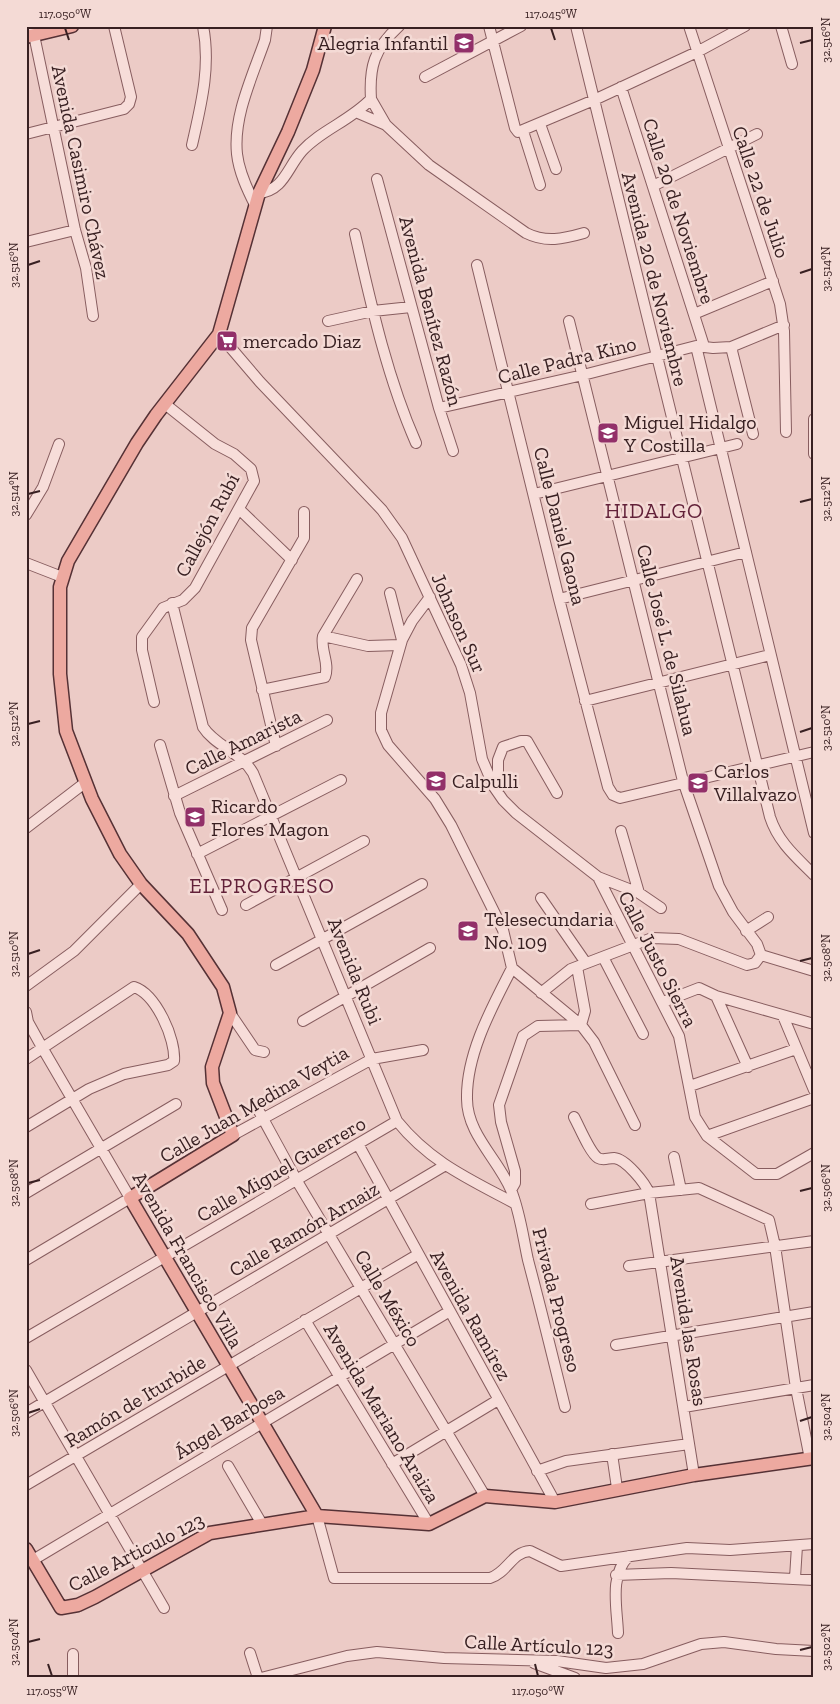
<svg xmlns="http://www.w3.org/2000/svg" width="840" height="1704" font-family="'Zilla Slab',serif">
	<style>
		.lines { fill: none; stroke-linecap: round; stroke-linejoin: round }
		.minor-casing { stroke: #875d5f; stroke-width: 12 }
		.major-casing { stroke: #553135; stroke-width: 15 }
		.minor { stroke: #f7ddd9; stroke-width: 10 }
		.major { stroke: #eda9a0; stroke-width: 12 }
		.ticks { fill: none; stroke: #382022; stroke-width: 2 }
		.labels { text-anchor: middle; stroke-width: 5; stroke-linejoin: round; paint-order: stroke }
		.poi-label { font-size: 20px; fill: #382022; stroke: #f4dad5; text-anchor: start }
		.street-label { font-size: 20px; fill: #382022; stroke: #f4dad5 }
		.neighbourhood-label { font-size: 21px; letter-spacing: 1px; fill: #622139; stroke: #f4dad5 }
		.neatline { fill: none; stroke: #382022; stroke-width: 2 }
		.ticks-label { font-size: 12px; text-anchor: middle; fill: #382022 }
	</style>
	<rect width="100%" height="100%" fill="#eccbc6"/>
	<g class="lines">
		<g class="minor-casing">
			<path id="minor" d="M33,26V28
				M489,26L515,128L518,132L594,100L697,52L745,26
				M576,26L770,817C778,842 796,857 814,875
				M689,26L780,304L784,331L786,432
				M781,26L792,64
				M34,35L75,230L86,268L93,316
				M425,77L521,26
				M621,87L704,346
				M371,99L386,125L429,165L526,233C546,243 563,239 584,233
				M358,113L386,125
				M540,124L556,169
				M523,131L540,185
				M26,134L124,109L129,104L131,97L114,26
				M192,145C201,105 211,67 203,26
				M377,179L439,408L453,451
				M653,186L757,134
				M259,193C284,190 287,168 302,151C321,130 350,121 371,99C369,67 374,49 399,26
				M255,205C247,189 239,172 237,154C233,116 253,75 265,40L267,26
				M355,234C371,304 387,377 416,443
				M26,242L75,230
				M477,265L559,599L608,787L613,795L620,798L814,752
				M694,314L773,281
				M328,321L373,311L411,307
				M569,321L683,781L719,886L733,912L757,944L761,955
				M219,334L260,382L382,510L402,538L461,665L470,693L482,759L494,787L503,800L516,813L598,877L639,893L661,908
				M696,346L814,833
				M731,347L753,434
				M439,408L583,375L696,346L713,348L731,347L784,325
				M814,419V454
				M534,494L737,444
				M240,510L292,560
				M26,515L43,487L59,444
				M26,563L62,577
				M390,593L402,640
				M430,597L412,621L402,640L381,713V730L388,745L435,799L451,825L503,930L512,968
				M559,599L746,552
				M172,603L203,727C215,746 241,752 253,773L397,1121C430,1162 469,1179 514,1203
				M323,636L368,646L400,645
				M262,690L325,677C330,663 320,650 323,636L357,579
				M585,701L770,655
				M154,702L142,650V637L163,608L183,600L195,588L254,481L251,469L234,454L215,444L165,404
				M160,745L180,813L222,910
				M276,746L251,640L252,628L304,538V512
				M498,790V760L503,747L521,741H527L557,793
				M174,796L327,720
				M26,828L86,782
				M621,831L639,893
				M197,854L341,780
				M598,877L679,1036L695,1117L707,1136L756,1174H777L814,1153
				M541,898L586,963
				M246,905L364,841
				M746,931L768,917
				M761,955L814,971
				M603,957L643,1034
				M276,965L422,884
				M577,967L585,1011L581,1025
				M512,968C492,1007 466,1054 467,1099C467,1134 498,1159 511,1190C520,1212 523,1237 528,1260C541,1309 553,1358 565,1407
				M512,968L581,1025L594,1042L635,1125
				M26,986L74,951L141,884
				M541,993L571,969L652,938L679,939L747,965L755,963L761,955
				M716,996L748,1067
				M663,1002L699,988L716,996L814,1024
				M26,1012L28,1022L43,1049L130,1198L26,1260
				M230,1013L255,1050L264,1052
				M783,1016L814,1090
				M303,1021L430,948
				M26,1059L134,987C156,994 176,1039 174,1061L168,1065L124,1074L89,1089L26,1127
				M690,1086L796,1049
				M255,1104L297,1181L485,1496
				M574,1117C579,1126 590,1153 598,1158C603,1161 608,1158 614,1158C626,1159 645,1183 649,1193L694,1475
				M233,1135L372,1059L423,1050
				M707,1136L814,1098
				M358,1144L555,1502
				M674,1157L681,1190
				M511,1190L515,1183V1171L501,1122L499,1105L523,1036L538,1026L581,1025
				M26,1193L176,1104
				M591,1204L649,1193L699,1188L769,1220L775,1246L796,1388L810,1459
				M629,1266L814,1241
				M305,1320L429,1524
				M26,1338L397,1121
				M616,1345L814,1312
				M26,1370L164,1608
				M684,1407L814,1385
				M26,1413L444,1166
				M612,1454L617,1488
				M392,1464L498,1400
				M228,1466L262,1524
				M537,1471L566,1461L689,1444
				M26,1485L417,1255
				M317,1516L334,1578H490C507,1573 512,1552 530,1551L561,1566L687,1548L730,1550L814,1544
				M33,1560L450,1311
				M616,1575L671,1573L814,1580
				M795,1578L797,1546
				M618,1633C617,1607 609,1575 629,1556
				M250,1653L258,1678
				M73,1654V1678
				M534,1663L575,1678
				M261,1678L347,1656L377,1652L444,1658L557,1661L606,1668L643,1664L701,1644L724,1642L776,1649L814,1651"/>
		</g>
		<g class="major-casing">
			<path id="major" d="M26,37L72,26
				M317,1516L130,1198L233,1135L213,1083L212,1067L230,1013L223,987L188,934L141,884L120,854L92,799L66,731L60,674V587L68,561L137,443L156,415L219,334L259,193L288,132L313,70L325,26
				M26,1549L61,1608L78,1605L95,1597L210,1533L317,1516L429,1524L485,1496L555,1502L694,1475L814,1458"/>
		</g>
		<use href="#minor" class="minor"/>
		<use href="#major" class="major"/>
	</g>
	<path class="ticks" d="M65,28L69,40M551,28L555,40M800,43L812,40M28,265L40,261M800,273L812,269M28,494L40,491M800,502L812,499M28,724L40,721M800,732L812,728M28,954L40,950M800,961L812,958M28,1183L40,1180M800,1191L812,1188M28,1413L40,1409M800,1421L812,1417M28,1642L40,1639M800,1650L812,1647M48,1664L52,1676M535,1664L538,1676"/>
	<defs>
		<g id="school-square" transform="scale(1.125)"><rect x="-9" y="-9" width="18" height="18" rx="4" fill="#923069" stroke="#f4dad5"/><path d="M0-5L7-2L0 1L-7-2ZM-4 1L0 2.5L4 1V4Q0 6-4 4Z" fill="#fff"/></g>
		<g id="supermarket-square" transform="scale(1.125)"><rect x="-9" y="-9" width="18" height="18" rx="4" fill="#923069" stroke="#f4dad5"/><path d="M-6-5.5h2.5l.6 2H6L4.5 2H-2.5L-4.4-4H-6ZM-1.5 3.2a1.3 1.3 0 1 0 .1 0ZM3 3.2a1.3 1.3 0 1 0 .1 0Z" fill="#fff"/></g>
	</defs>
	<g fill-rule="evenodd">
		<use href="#school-square" x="464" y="43"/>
		<use href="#supermarket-square" x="227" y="341"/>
		<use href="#school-square" x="608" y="433"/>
		<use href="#school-square" x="436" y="781"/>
		<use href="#school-square" x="698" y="783"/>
		<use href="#school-square" x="195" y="817"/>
		<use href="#school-square" x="468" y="931"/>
	</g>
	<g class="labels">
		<g class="poi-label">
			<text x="448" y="50" text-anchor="end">Alegria Infantil</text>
			<text x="243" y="348">mercado Diaz</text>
			<text x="624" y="429">Miguel Hidalgo<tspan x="624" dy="23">Y Costilla</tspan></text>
			<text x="714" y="778">Carlos<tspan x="714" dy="23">Villalvazo</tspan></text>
			<text x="452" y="788">Calpulli</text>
			<text x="211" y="813">Ricardo<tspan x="211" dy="23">Flores Magon</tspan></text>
			<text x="484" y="926">Telesecundaria<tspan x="484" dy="23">No. 109</tspan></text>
		</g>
		<g class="street-label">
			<text transform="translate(81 172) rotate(78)" y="7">Avenida Casimiro Chávez</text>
			<text transform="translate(761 192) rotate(71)" y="7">Calle 22 de Julio</text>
			<text transform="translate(679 211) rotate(72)" y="7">Calle 20 de Noviembre</text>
			<text transform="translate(655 279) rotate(76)" y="7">Avenida 20 de Noviembre</text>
			<text transform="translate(431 311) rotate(75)" y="7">Avenida Benítez Razón</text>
			<text transform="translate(567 360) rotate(-14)" y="7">Calle Padra Kino</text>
			<text transform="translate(207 525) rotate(-62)" y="7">Callejón Rubí</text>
			<text transform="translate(560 526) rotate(76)" y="7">Calle Daniel Gaona</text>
			<text transform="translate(459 623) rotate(66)" y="7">Johnson Sur</text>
			<text transform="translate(667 640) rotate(76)" y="7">Calle José L. de Silahua</text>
			<text transform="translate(243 742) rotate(-26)" y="7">Calle Amarista</text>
			<text transform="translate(658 959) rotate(63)" y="7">Calle Justo Sierra</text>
			<text transform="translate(355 971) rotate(68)" y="7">Avenida Rubi</text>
			<text transform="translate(254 1104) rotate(-30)" y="7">Calle Juan Medina Veytia</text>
			<text transform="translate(281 1169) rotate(-30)" y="7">Calle Miguel Guerrero</text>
			<text transform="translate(304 1229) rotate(-30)" y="7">Calle Ramón Arnaiz</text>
			<text transform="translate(188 1260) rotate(60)" y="7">Avenida Francisco Villa</text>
			<text transform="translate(388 1298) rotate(59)" y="7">Calle México</text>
			<text transform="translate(557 1300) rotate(76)" y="7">Privada Progreso</text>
			<text transform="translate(471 1315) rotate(61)" y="7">Avenida Ramírez</text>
			<text transform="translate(689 1331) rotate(81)" y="7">Avenida las Rosas</text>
			<text transform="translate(135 1401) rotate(-31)" y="7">Ramón de Iturbide</text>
			<text transform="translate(382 1413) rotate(59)" y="7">Avenida Mariano Araiza</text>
			<text transform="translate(229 1422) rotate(-31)" y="7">Ángel Barbosa</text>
			<text transform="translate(136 1552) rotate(-27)" y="7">Calle Articulo 123</text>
			<text transform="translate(539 1645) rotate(3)" y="7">Calle Artículo 123</text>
		</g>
		<g class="neighbourhood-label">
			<text x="654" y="518">HIDALGO</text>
			<text x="262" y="893">EL PROGRESO</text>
		</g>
	</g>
	<rect width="840" height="1704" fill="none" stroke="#f4dad5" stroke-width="55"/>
	<rect x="28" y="28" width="784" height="1648" class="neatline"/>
	<g class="ticks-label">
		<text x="65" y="18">117.050°W</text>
		<text x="551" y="18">117.045°W</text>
		<text transform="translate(826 40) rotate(-90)" y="4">32.516°N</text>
		<text transform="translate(14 265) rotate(-90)" y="4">32.516°N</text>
		<text transform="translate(826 269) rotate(-90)" y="4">32.514°N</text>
		<text transform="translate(14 494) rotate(-90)" y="4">32.514°N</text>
		<text transform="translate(826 499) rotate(-90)" y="4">32.512°N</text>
		<text transform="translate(14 724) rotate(-90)" y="4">32.512°N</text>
		<text transform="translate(826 728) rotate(-90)" y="4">32.510°N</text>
		<text transform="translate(14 954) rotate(-90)" y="4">32.510°N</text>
		<text transform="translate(826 958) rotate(-90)" y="4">32.508°N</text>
		<text transform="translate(14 1183) rotate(-90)" y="4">32.508°N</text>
		<text transform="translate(826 1188) rotate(-90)" y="4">32.506°N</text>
		<text transform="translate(14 1413) rotate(-90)" y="4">32.506°N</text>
		<text transform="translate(826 1417) rotate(-90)" y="4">32.504°N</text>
		<text transform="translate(14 1642) rotate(-90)" y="4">32.504°N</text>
		<text transform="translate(826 1647) rotate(-90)" y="4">32.502°N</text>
		<text x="52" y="1695">117.055°W</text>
		<text x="538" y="1695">117.050°W</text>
	</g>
</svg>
